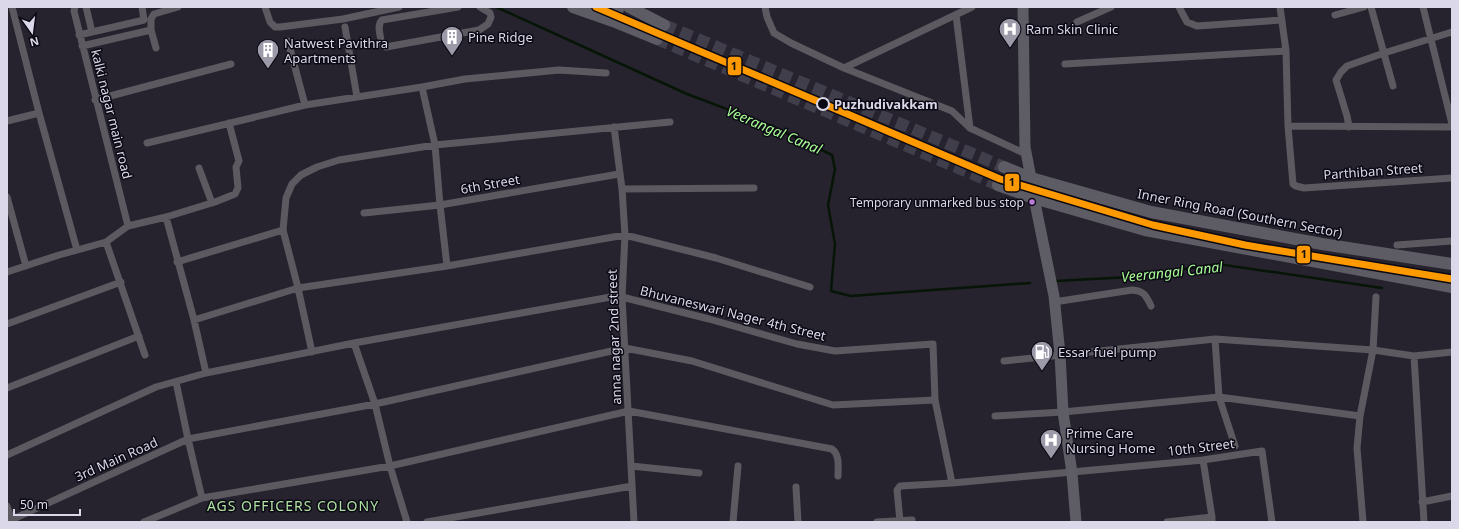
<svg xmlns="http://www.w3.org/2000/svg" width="1459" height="529" font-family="'Noto Sans',sans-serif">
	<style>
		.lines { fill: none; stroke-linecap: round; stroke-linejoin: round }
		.stream { stroke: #061505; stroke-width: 2.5 }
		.primary-tunnel { stroke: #413e4b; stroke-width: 12; stroke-dasharray: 12 6; stroke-linecap: butt }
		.street { stroke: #5c5a60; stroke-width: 7 }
		.secondary { stroke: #5e5d65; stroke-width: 11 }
		.primary { stroke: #5d5b64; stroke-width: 12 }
		.rail-1-casing { stroke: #0b0913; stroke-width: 10 }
		.rail-1 { stroke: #f90; stroke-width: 7 }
		.stop-dot { fill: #0b0913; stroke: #dbd8e9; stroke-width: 2 }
		.bus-dot { fill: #bd7bd9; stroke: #0b0913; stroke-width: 1.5 }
		.labels { text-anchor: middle; stroke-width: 3; stroke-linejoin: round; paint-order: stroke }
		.bus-label { font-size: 12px; fill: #dbd8e9; stroke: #0b0913; text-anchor: end }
		.poi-label { font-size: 13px; fill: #dbd8e9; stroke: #0b0913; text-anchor: start }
		.stop-label { font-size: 13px; font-weight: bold; fill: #dbd8e9; stroke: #0b0913; text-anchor: start }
		.street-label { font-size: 13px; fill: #dbd8e9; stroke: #0b0913 }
		.water-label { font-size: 14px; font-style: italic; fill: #a8fc95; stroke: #0b0913 }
		.neighbourhood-label { font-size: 14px; letter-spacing: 1px; fill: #afe2a3; stroke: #0b0913 }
		.line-badge { stroke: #0b0913; stroke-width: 1.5 }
		.pale-badge-label { font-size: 11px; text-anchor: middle; font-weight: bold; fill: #111 }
	</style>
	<rect width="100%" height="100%" fill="#26232f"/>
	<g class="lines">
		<path class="stream" d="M496,7L687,94L772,126L832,155L835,169L828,205L835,244L831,291L851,296L1030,283
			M1056,281L1130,277L1218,264L1382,288"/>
		<path class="primary-tunnel" d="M664,25L1004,167
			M657,39L998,185"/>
		<path class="street" d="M12,7L39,113
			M75,7L74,11L128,226
			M86,7L92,32
			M265,7L270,22L275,27H280L343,19L399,7
			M458,7L382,20C376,26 381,37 382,45L386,47L479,30L488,24L491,17L490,13L480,7
			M765,7L767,17L774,33L791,43L844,68L952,111L970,128L1026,154
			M1179,7L1187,22L1197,26L1282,20
			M1280,7L1286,51L1288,126L1293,184L1296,186L1304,188L1452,178
			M1371,7L1393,86
			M1423,7L1452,124
			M956,15L970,128
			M1335,15L1364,7
			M1077,22L1111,7
			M345,27L357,97
			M151,30L156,48
			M79,35L144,20L142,7
			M288,41L305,105
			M82,46L151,30V19L154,14L178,7
			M1065,64L1286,51
			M844,68L972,7
			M422,87L435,145L440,205L447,266
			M95,100L231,64
			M7,121L39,113L77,250
			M1288,126L1452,127
			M614,127L622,189L625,235L622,297L634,522
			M1349,127L1347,116L1336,80L1341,72L1347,66L1384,53L1452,32
			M147,143L305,105L422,87L465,79L559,70L606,73
			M199,168L212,203
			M622,189L754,188
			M7,197L26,266
			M364,213L440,205L619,174
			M166,217L194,320L206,373
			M106,242L145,355
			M1397,245L1452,241
			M177,262L283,230
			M7,272L59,255L106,242L128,226L166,217L215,202L235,194L238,188L236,167L239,161L229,123
			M622,297L709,319L797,344L835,351L933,344L935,400L952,483
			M1054,302L1132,290C1145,291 1146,296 1151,306
			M194,320L298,288L447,266L625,235L716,258L810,287
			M7,324L121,282
			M1215,339L1219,397L1235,446
			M354,343L375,404L390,466L407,522
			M312,352L298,288L283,230L286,198L292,184L301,175L317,167L339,160L435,145L670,122
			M1414,356L1424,522
			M1004,361L1215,339L1373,350L1414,356L1452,352
			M176,382L188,439L202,498
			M7,388L139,336
			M995,416L1063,412L1219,397L1360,416
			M7,455L156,387L206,373L354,343L622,295
			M1203,460L1212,517
			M631,466L699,473
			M796,487L798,522
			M1422,502L1452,496
			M7,506L12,522
			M11,520L188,439L375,404L625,348L692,361L833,405L935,400
			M900,521L897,490L900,486L952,483L1203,460L1262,451L1272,522
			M144,522L202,498L390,466L629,411L832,449C840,455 838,466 838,476
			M427,522L632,486
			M733,522L738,466
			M877,522L912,520
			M1167,522L1212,517V522
			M1363,522L1357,448L1360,416L1373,350L1376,297"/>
		<path class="secondary" d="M1023,7L1025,147L1031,178
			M1034,198L1054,296L1060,354L1063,412L1072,473L1076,522"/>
		<path class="primary" d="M573,7L613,21L657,39
			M629,7L664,25
			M613,21L619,7
			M1004,167L1031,178L1151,212L1322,244L1452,264
			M998,185L1034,198L1145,230L1452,287"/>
		<g class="rail-1-casing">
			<path id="rail-1" d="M596,7L1000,179L1153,225L1245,245L1452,279"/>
		</g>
		<use href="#rail-1" class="rail-1"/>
	</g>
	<defs>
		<g id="hospital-pin" transform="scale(1.15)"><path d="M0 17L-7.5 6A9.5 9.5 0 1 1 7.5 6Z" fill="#9c99a8" stroke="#0b0913"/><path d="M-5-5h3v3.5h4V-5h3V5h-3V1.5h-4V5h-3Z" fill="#fff"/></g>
		<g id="building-pin" transform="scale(1.15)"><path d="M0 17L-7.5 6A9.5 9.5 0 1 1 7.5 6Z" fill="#9c99a8" stroke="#0b0913"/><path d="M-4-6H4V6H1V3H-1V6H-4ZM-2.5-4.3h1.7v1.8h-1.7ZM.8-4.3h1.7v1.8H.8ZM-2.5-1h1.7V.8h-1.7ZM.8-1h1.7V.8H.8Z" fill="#fff"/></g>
		<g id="fuel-pin" transform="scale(1.15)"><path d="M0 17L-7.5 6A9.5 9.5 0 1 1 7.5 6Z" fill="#9c99a8" stroke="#0b0913"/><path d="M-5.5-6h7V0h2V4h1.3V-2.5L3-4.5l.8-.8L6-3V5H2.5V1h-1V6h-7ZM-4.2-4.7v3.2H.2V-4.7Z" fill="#fff"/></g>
	</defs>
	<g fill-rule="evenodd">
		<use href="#hospital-pin" x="1010" y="29"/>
		<use href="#building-pin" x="452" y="37"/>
		<use href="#building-pin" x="268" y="50"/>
		<use href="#fuel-pin" x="1042" y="352"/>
		<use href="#hospital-pin" x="1051" y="440"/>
	</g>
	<circle class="stop-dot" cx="823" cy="104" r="6"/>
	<circle class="bus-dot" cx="1032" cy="202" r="3.5"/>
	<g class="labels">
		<g class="bus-label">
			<text x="1024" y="207">Temporary unmarked bus stop</text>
		</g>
		<g class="poi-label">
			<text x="1026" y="34">Ram Skin Clinic</text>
			<text x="468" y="42">Pine Ridge</text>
			<text x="284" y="48">Natwest Pavithra<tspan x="284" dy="15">Apartments</tspan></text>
			<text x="1058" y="357">Essar fuel pump</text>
			<text x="1066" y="438">Prime Care<tspan x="1066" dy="15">Nursing Home</tspan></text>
		</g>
		<g class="stop-label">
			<text x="834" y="109">Puzhudivakkam</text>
		</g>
		<g class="street-label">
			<text transform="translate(112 114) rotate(76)" y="5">kalki nagar main road</text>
			<text transform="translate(1373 171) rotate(-4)" y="5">Parthiban Street</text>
			<text transform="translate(490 184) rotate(-10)" y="5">6th Street</text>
			<text transform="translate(1240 213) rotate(11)" y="5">Inner Ring Road (Southern Sector)</text>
			<text transform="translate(733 313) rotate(14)" y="5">Bhuvaneswari Nager 4th Street</text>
			<text transform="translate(614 337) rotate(-92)" y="5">anna nagar 2nd street</text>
			<text transform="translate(1201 447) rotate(-7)" y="5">10th Street</text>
			<text transform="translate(116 459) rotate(-24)" y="5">3rd Main Road</text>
		</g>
		<g class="water-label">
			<text transform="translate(774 130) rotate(23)" y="5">Veerangal Canal</text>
			<text transform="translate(1172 272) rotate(-6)" y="5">Veerangal Canal</text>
		</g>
		<g class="neighbourhood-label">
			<text x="293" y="511">AGS OFFICERS COLONY</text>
		</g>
	</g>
	<g class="line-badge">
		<rect x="727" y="56" width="15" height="20" rx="4" fill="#f90"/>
		<rect x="1004" y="173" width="16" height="19" rx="4" fill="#f90"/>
		<rect x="1296" y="245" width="15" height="19" rx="4" fill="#f90"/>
	</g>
	<g class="pale-badge-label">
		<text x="734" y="70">1</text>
		<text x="1012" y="186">1</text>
		<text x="1304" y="258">1</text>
	</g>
	<rect width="1459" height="529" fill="none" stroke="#dbd8e9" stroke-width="16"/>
	<g transform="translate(32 32) rotate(166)" stroke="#0b0913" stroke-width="3" paint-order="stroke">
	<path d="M0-3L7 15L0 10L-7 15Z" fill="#dbd8e9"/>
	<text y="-6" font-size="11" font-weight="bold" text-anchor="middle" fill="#dbd8e9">N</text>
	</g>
	<path d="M14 509v6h66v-6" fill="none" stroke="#dbd8e9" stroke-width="2"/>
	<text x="20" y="509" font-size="12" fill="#dbd8e9" stroke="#0b0913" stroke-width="3" paint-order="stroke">50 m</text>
</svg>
